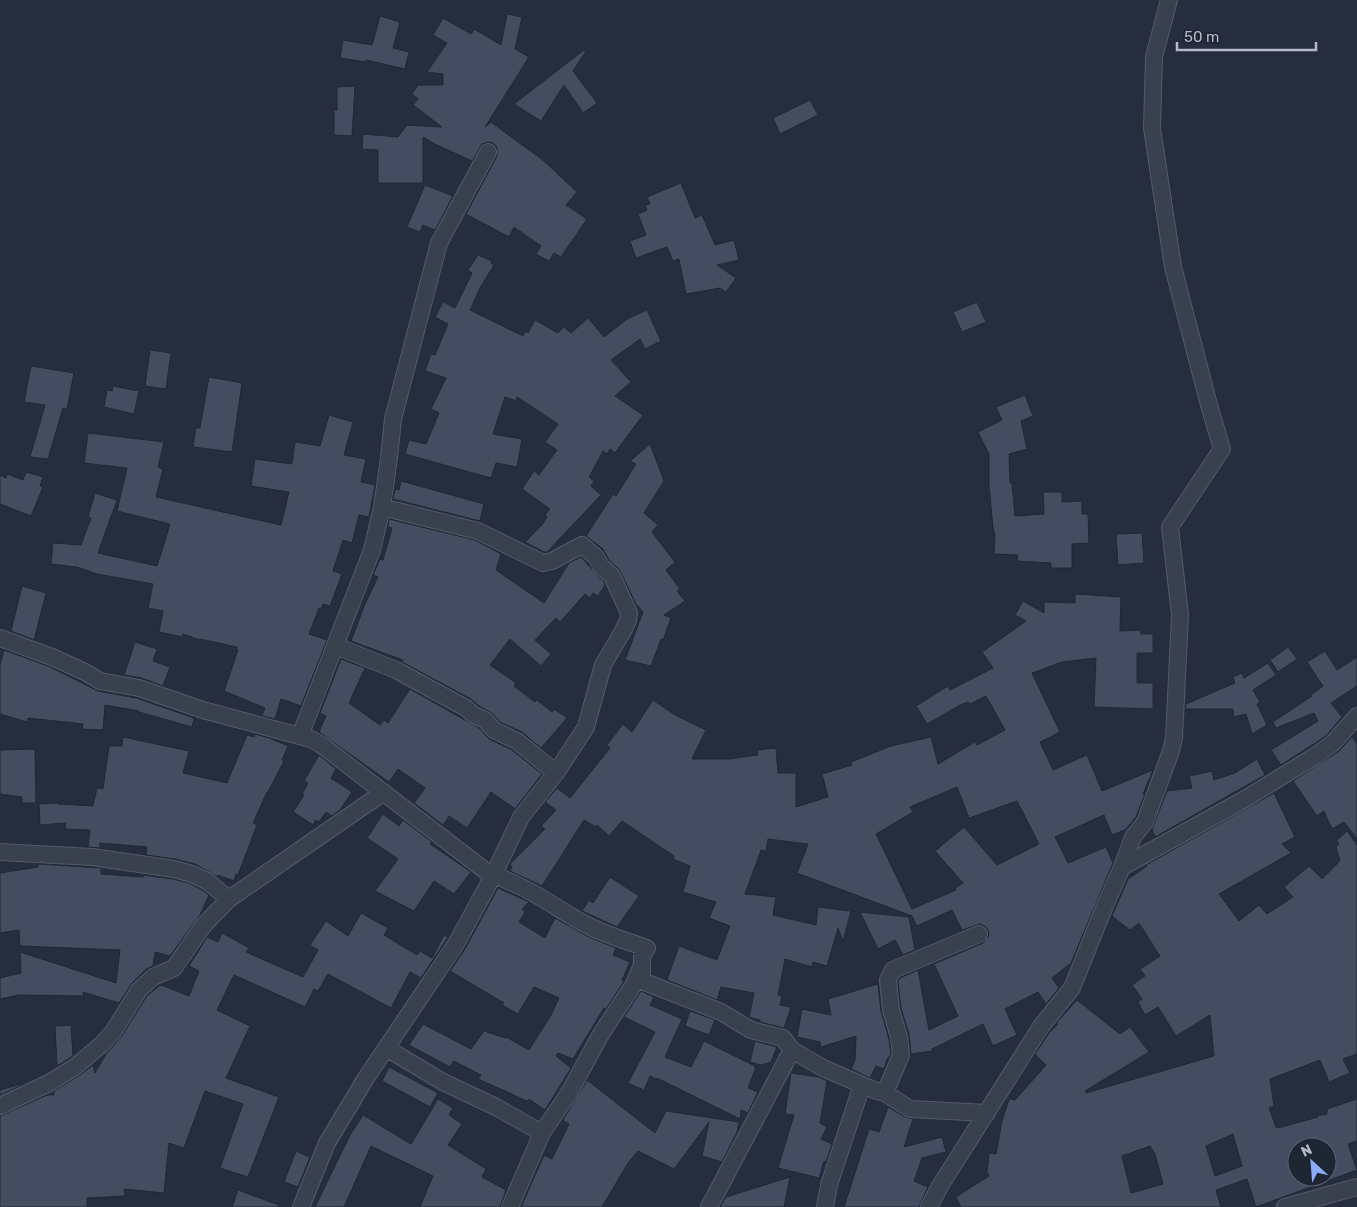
<svg xmlns="http://www.w3.org/2000/svg" width="1357" height="1207" font-family="Rubik,sans-serif">
	<style>
		.building { fill: #444d60; stroke: #202735; fill-rule: evenodd }
		.lines { fill: none; stroke-linecap: round; stroke-linejoin: round }
		.minor-casing { stroke: #545b69; stroke-width: 18 }
		.minor { stroke: #39404e; stroke-width: 16 }
	</style>
	<rect width="100%" height="100%" fill="#252d3e"/>
	<path class="building" d="M507,14L522,17L515,49L529,57L485,127L491,122L544,161L577,192L566,205L587,219L561,257L554,253L549,261L536,254L541,246L514,227L509,237L466,214L497,156V147L493,143L488,142L482,144L472,161L435,144L423,137V183H378V150L362,149L363,134L398,137L406,126L405,125L442,127L413,105L418,99L412,94L418,85H443V74L427,72L447,43L433,35L443,18L471,34L474,29L501,45Z
		M380,16L400,22L393,48L409,52L405,69L366,60V62L340,58L343,40L372,45Z
		M584,50L586,51L573,71L597,103L583,113L564,85L541,121L514,104Z
		M355,86L352,136L334,135V110H337V87Z
		M810,100L818,115L780,134L773,118Z
		M681,183L695,218L702,215L715,245L734,240L739,260L717,265L736,278L726,292L720,288L686,294L679,259L673,261L667,247L636,258L630,241L646,235L638,214L647,210L645,205L650,204L647,197Z
		M425,185L453,196L435,230L423,225L420,232L407,227Z
		M478,255L492,261L491,263L494,265L480,288L470,310L523,336L525,331L528,333L535,320L558,333L564,327L571,333L588,318L604,337L627,319L647,310L661,341L645,349L640,339L611,360L631,382L615,396L643,415L615,453L610,449L607,454L603,451L589,477L594,481L591,486L601,495L547,552H544L525,542L542,525L547,517L545,515L550,509L522,489L534,471L539,475L557,450L545,442L558,424L517,397L516,401L505,397L493,434L522,439L517,467L496,463L491,478L405,454L409,440L426,444L439,413L431,409L446,378L425,371L431,354L435,355L448,324L435,317L443,302L455,308L472,273L468,270Z
		M977,302L986,322L962,332L953,312Z
		M150,350L171,353L166,389L145,386Z
		M31,366L74,373L67,409L63,408L48,459L30,457L45,405L24,402Z
		M209,377L242,383L232,452L193,447L196,428H200Z
		M113,386L139,391L134,414L104,407L107,390L112,391Z
		M1025,395L1033,416L1021,421L1027,449L1009,454L1010,483H1012L1015,516L1044,514L1043,492H1062V502L1082,501V514H1088L1089,543L1072,544V568H1051V563L1017,561L1018,555L994,554L995,533H994L993,528L989,485V454L978,432L1002,420L996,407Z
		M329,415L353,422L344,455L366,459L361,482L375,485L369,517L359,515L352,543L343,540L333,571L342,574L330,606L323,604L321,609L319,608L309,634L327,640L301,706L281,699L275,719L262,716L265,708L224,691L238,650H236L237,647L200,639V640L183,634V637L159,632L163,611L148,608L153,584L97,574L77,567L51,564L53,543L81,545L91,518L88,517L95,493L117,500L98,553L157,566L165,541L170,524L117,511L127,468L84,463L88,433L164,442L158,467L163,469L156,497L281,525L289,492L251,486L255,459L292,464L295,442L320,446Z
		M650,444L664,481L644,513L658,525L652,532L675,562L666,570L680,589L677,591L685,601L664,615L671,618L663,640L661,639L651,666L625,660L643,612L636,604L619,569L609,560L603,549L586,536L613,494L616,496L636,464L630,461Z
		M26,472L43,477L40,486L43,487L31,516L0,504V475L6,478L7,474L23,480Z
		M401,481L484,504L480,521L393,499L395,489L399,490Z
		M389,519L475,540L501,554L496,570L544,603L569,563L581,557L604,582L605,585L598,596L593,593L590,598L585,594L560,622L556,618L535,640L551,654L541,666L510,639L490,665L516,683L514,686L535,702L537,700L552,712L554,709L567,718L541,748L522,732L500,722L492,713L479,706L471,699L402,662L403,660L351,641L365,604L378,577L373,575L380,559L383,560L392,528L388,527Z
		M1142,533L1144,563L1118,565L1116,534Z
		M22,586L46,593L34,640L11,631Z
		M1075,594L1121,597L1120,631L1140,630L1141,634H1153V653H1137V683H1153V709L1094,707L1096,658L1062,662L1032,673L1060,732L1040,742L1053,770L1087,755L1102,791L1153,770L1143,794H1145L1136,817L1125,830L1112,835L1104,815L1055,837L1068,863L1106,847L1113,863L1071,963L1052,978L1059,988L1046,1004L1038,992L1005,1009L1017,1035L993,1046L983,1024L932,1049V1051L911,1054L909,1034L901,1008L898,982L900,978L918,970L929,1030L958,1016L934,964L983,943L989,936L988,930L985,926L980,924L962,930L952,910L917,926L912,916L797,873L808,844L768,839L766,851L761,850L745,894L776,897L773,915L816,925L818,907L851,911L843,941L838,928L827,966L813,962L812,967L785,959L778,995L782,996L780,1005L791,1007L784,1028L760,1022V1020L749,1017L754,993L721,987L717,1000L667,980L679,946L717,960L730,926L709,918L716,902L683,892L690,866L673,859L674,856L622,821L609,836L597,825L596,827L584,820L542,886L510,871L512,867L510,864L545,829L541,826L556,810L545,802L557,788L570,798L610,748L607,745L623,724L632,732L653,700L675,715L706,730L692,759H729L758,755L757,750L776,748L778,773H796V807L828,797L822,774L852,765L851,762L891,746L931,737L938,764L975,742L977,745L1005,730L986,696L970,704L968,702L960,705L927,724L916,706L948,686L950,690L993,668L982,652L1026,621L1015,615L1023,601L1044,613V602L1075,603ZM957,787L969,818L1017,801L1039,844L997,865L964,827L935,851L963,883L955,888L956,890L912,909L876,834L913,812L910,807Z
		M135,642L157,649L153,661L170,667L163,686L142,678L124,675Z
		M1288,647L1297,659L1278,672L1270,660Z
		M4,650L48,666L98,691L136,698L194,718L192,727L139,712V711L105,705L103,730L82,729L83,724L28,718L27,722L0,714V665Z
		M1325,651L1337,670L1357,657V686L1331,703L1342,717L1326,736L1281,765L1271,750L1318,721L1314,713L1276,728L1273,722L1312,696L1311,695L1323,686L1307,662Z
		M341,659L365,668L349,703L380,725L384,720L388,723L410,689L479,728L489,739L512,750L542,774L515,809L491,792L467,828L449,816L443,825L414,803L425,788L398,769L389,782L319,732L326,716L320,713Z
		M1268,663L1276,675L1253,690L1260,702L1257,704L1267,725L1252,734L1246,714L1234,717L1233,709H1185L1186,704L1235,683L1233,677L1242,673L1244,678Z
		M255,734L269,738L288,746L282,760L284,761L268,792H267L253,823L257,825L238,875L236,874L234,881L218,875V877L195,864L175,859L146,855L147,847L100,843V848L88,847L90,830L65,829L66,823L40,825L39,804L58,803V804L93,806L97,788L103,789L109,746H122L123,737L189,751L183,773L227,783L247,735L254,737Z
		M1352,737L1357,744V839L1344,822L1332,829L1324,811L1317,816L1293,781L1339,751Z
		M35,749L36,803H22V797L0,794V750Z
		M319,755L336,769L331,778L352,792L340,810L332,816L326,812L319,822L316,820L313,825L293,812L304,795L302,794L308,783L304,781Z
		M1257,759L1265,775L1155,837L1152,829L1167,791L1192,788L1189,776L1212,771L1214,780L1235,773Z
		M1274,793L1295,837L1282,844L1291,853L1219,894L1239,921L1259,905L1267,914L1293,897L1284,887L1309,866L1322,879L1340,861L1336,847L1339,844L1337,840L1347,831L1357,845V1054L1343,1059L1350,1073L1329,1082L1320,1060L1270,1079L1274,1106L1269,1108L1276,1127L1278,1128L1318,1117L1317,1116L1327,1114V1109L1357,1099V1141L1348,1144L1357,1170L1256,1207L1247,1179L1216,1190L1221,1207H961L956,1197L989,1176L987,1172L989,1153L996,1154L1002,1121L1009,1099L1015,1100L1046,1065L1035,1054L1049,1033L1058,1024L1056,1023L1077,1000L1120,1034L1130,1027L1149,1052L1085,1091L1086,1093L1214,1056L1210,1015L1176,1036L1158,1007L1145,1015L1138,1002L1142,999L1132,985L1145,976L1140,969L1160,956L1139,923L1130,930L1112,916L1128,879L1147,866L1146,865ZM1233,1134L1242,1166L1215,1176L1206,1146ZM1150,1146L1155,1154L1163,1184L1131,1193L1122,1156ZM1297,1147H1327V1177H1297Z
		M383,814L399,826L403,820L432,842L430,844L471,872L454,894L434,881L414,911L375,891L398,859L367,838Z
		M39,864L101,868V874L143,877L144,875L172,879L189,883L202,890L209,895L200,915L170,956L155,952L153,966L146,969L132,983L119,1003L83,992L84,996L19,995L0,999V978L21,973L20,952L116,983L120,950L20,946L19,930L0,933V873L38,867Z
		M610,877L639,896L617,927L582,911L589,900L593,903Z
		M498,888L529,902L522,909L525,912L519,922L545,938L555,918L589,937L616,948L613,955L630,962L622,980L624,981L606,1009L604,1008L573,1059L558,1053L556,1056L571,1068L545,1110L529,1099L527,1101L478,1079L481,1075L454,1061L450,1067L409,1045L423,1024L471,1049L484,1031L505,1038L506,1037L529,1050L551,1015L559,998L534,987L518,1014L502,1005L504,1003L450,971L465,949Z
		M860,912L909,917L915,950L903,955L895,940L878,949Z
		M361,913L388,928L384,935L417,955L420,951L432,958L444,935L448,937L421,978L410,972L391,1008L328,974L318,991L314,989L305,1007L234,975L217,1010L250,1026L226,1078L279,1097L248,1177L220,1168L243,1104L205,1091L184,1148L169,1143L164,1193L124,1189L125,1196L87,1198V1207H0V1116L47,1095H54V1091L80,1075L93,1065L95,1073L106,1054L121,1037L147,996L159,986L161,985L189,996L199,971L189,966L207,937L218,942L222,933L249,948L246,952L303,977L318,950L310,945L326,921L348,936Z
		M878,984L881,1011L889,1039L891,1054L887,1059L884,1069L876,1066L870,1078L851,1069L855,1060L856,1036L821,1047L820,1042L797,1037L802,1009L831,1015L828,999Z
		M641,991L654,997L650,1005L682,1019L665,1057L691,1067L704,1041L755,1066L754,1067H756L748,1088L758,1092L748,1113L741,1110L740,1119L657,1078L656,1079L650,1076L644,1090L628,1083L655,1032L624,1017Z
		M690,1011L715,1020L709,1035L685,1026Z
		M71,1025L73,1056L57,1066L55,1026Z
		M755,1041L777,1047L771,1062L761,1065L750,1062Z
		M389,1067L438,1093L430,1107L382,1081Z
		M791,1073L819,1077L827,1081L820,1123L827,1127L821,1139L832,1144L826,1162L824,1161L819,1178L778,1168L794,1115L785,1114Z
		M587,1080L655,1133L666,1111L739,1122L737,1132L722,1162L702,1156L709,1122L674,1169L638,1151L628,1163L602,1207H521L544,1155L552,1159L569,1124L563,1120Z
		M21,1084L22,1085L0,1095V1090Z
		M438,1099L453,1108L449,1115L462,1124L448,1145L486,1169L482,1177L506,1190L500,1207H420L433,1176L371,1146L344,1207H315L350,1135L363,1115L411,1144Z
		M888,1107L905,1117L913,1119L904,1147L942,1137L946,1152L922,1158L914,1181L928,1187L919,1207H844L869,1129L879,1132Z
		M296,1151L310,1157L298,1187L284,1182Z
		M790,1177L784,1207H720L726,1197Z
		M238,1190L279,1205V1207H232Z"/>
	<g class="lines">
		<g class="minor-casing">
			<path id="minor" d="M0,638L52,657L85,672L100,681L139,688L203,710L311,739L323,746L487,872C505,879 523,887 540,897C557,907 574,919 593,928C610,936 629,942 647,948L642,956V981L721,1012L751,1030L783,1038L792,1050L823,1068L874,1090L885,1093L910,1109L987,1113
				M336,646L396,670L466,708L474,715L485,720L494,730L517,741L556,773
				M300,736L372,550L382,507L389,458L393,419L439,243L488,152
				M0,852L92,857L174,869L192,874L207,881L229,899
				M1122,867L1245,799L1315,756L1333,743L1357,716
				M386,1048L443,1082L496,1107L542,1133L569,1093L601,1034L634,984L641,967
				M885,1093L901,1055L899,1037L891,1010L888,980L893,970L979,934
				M0,1106L49,1083L75,1067L102,1044L113,1032L139,990L153,977L174,968L203,926L229,899L384,792
				M301,1207L327,1143L366,1078L456,944L494,874L521,817L556,773L586,727L603,665L623,631L628,620L629,613L612,576L601,566L596,557L582,545L552,561L543,563L478,531L382,507
				M510,1207L542,1133
				M709,1207L792,1050
				M825,1207L829,1185L862,1085
				M929,1207L940,1186L1042,1025L1072,988L1104,908L1122,867L1133,837L1145,822L1171,751L1174,738L1180,615L1170,527L1222,449L1209,405L1173,267L1152,128L1154,57L1169,0
				M1285,1207L1357,1187"/>
		</g>
		<use href="#minor" class="minor"/>
	</g>
	<g transform="translate(1312 1162) rotate(334)"><circle r="24" fill="#1e2533" stroke="#5a616f"/>
	<path d="M0-4L9 19L0 12L-9 19Z" fill="#8cacf7"/>
	<text y="-8" font-size="14" font-weight="bold" text-anchor="middle" fill="#b5bbc9">N</text>
	</g>
	<path d="M1177 42v8h139v-8" fill="none" stroke="#b5bbc9" stroke-width="2.5"/>
	<text x="1184" y="42" font-size="15" fill="#b5bbc9" stroke="#1e2533" stroke-width="4" paint-order="stroke">50 m</text>
</svg>
